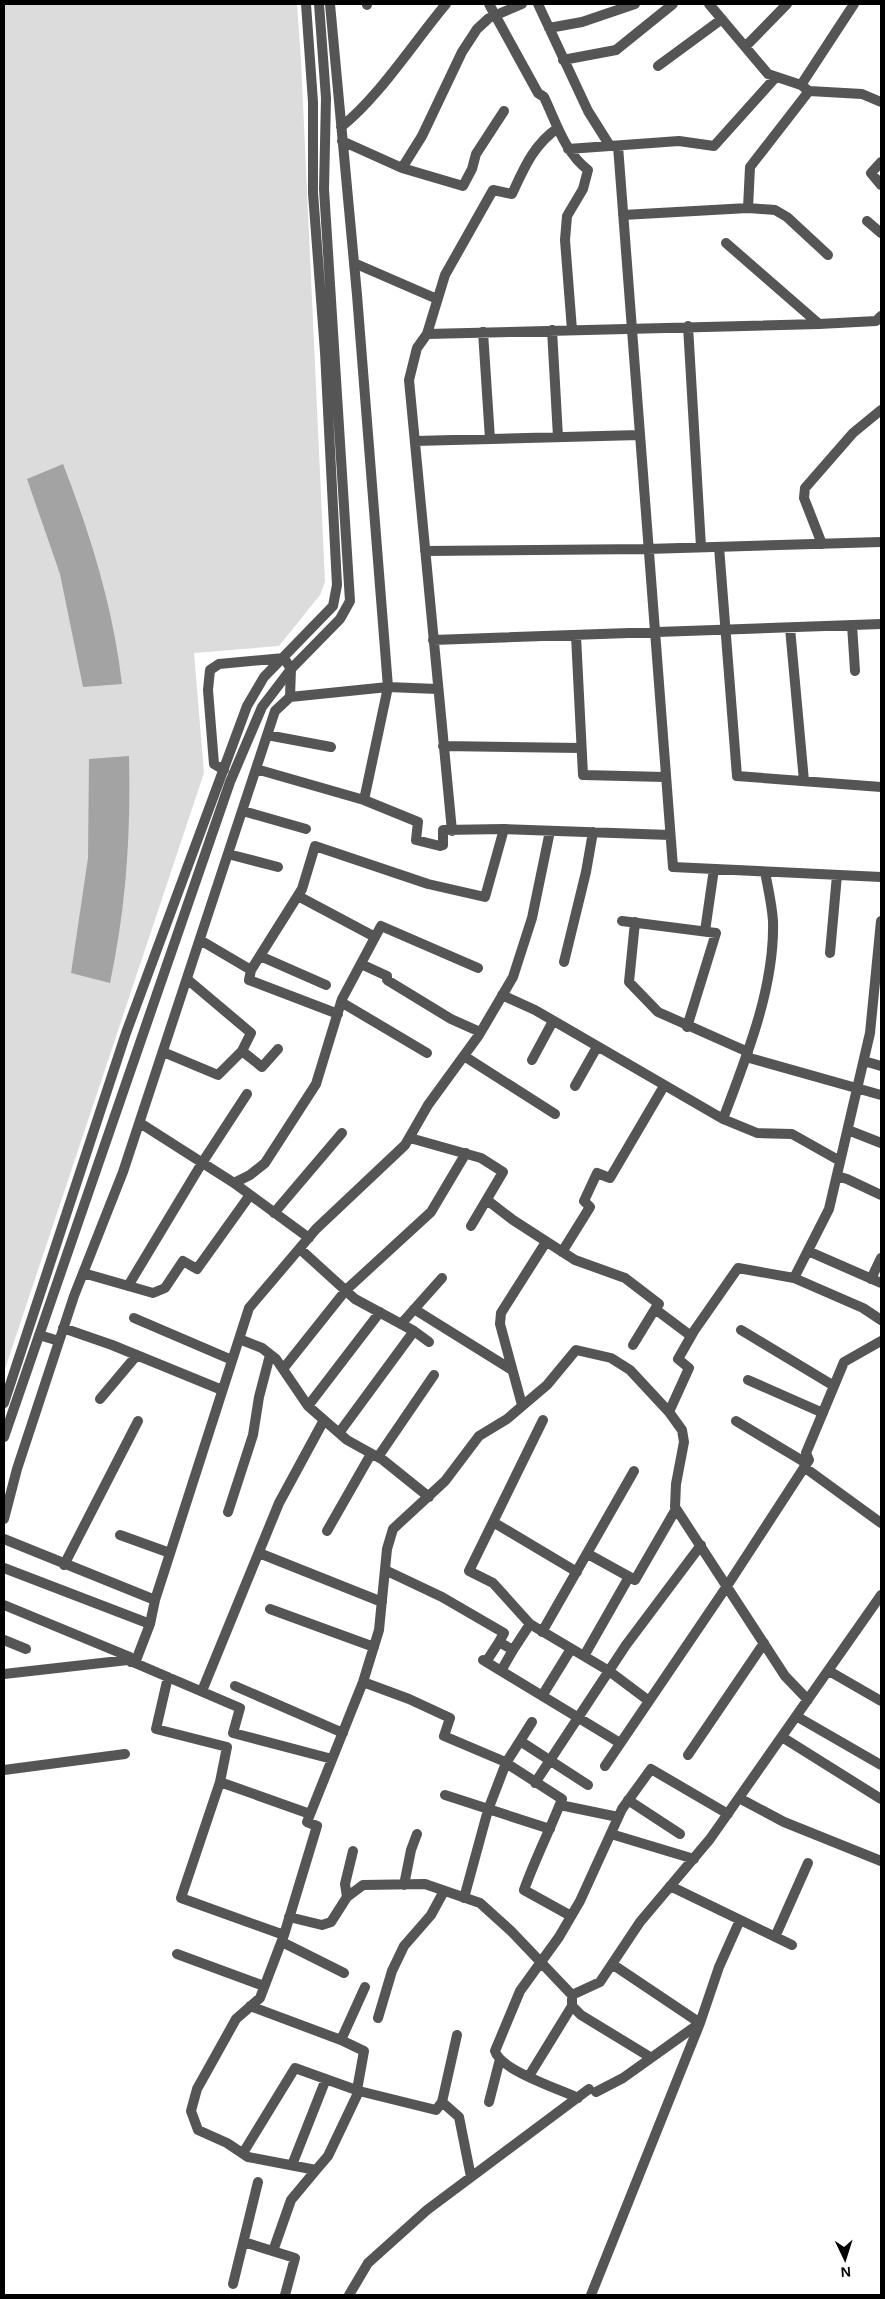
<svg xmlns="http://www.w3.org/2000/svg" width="885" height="2299" font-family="Helvetica,sans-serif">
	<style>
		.green { fill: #dcdcdc }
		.water { fill: #a3a3a3 }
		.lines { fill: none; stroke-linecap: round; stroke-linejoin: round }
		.minor { stroke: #555; stroke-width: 10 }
	</style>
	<rect width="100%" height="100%" fill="#fff"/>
	<path class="green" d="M4,4H297L301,60L325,582L320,595L279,646L194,653L204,773L4,1372Z"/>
	<path class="water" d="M63,464C91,536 113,607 122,684L83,687L60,574L27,479Z
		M129,756C131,834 126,908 110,983L71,973L88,858L89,759Z"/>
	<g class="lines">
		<path class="minor" d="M330,4L357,295L388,687L364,800
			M489,4L538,93L544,97C556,122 565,153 588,170L583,189L567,216L565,240L572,330
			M538,4L588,111L610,146L679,141L714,146L776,77
			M709,4L768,74L801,85L809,91L862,94L881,102
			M367,5V4
			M549,28L582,22L635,4
			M746,46L787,4
			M563,60L616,50L673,4
			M658,66L722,19
			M801,85L854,4
			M341,127C379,97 414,42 446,4
			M342,141L402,168L422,136L462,52L477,29L489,18L522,4
			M618,146L673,867L881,877
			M568,149L610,146
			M881,162L871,173L881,185
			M402,168L463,186L472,169L476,154L504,111
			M748,208L750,167L809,91
			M623,215L748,208L775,210L787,217L828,255
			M867,221L881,233
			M726,243L819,324
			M354,263L437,299
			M688,326L701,547
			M552,330L558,437
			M483,332L490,439
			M427,334L819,324L876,321L881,316
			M415,441L639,435
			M822,544L804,498L805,488L853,433L881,410
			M719,547L737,776L881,787
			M425,551L647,549L881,542
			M852,625L855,671
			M790,628L804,781
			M576,636L583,775L665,777
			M433,640L881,624
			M267,735L331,747
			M443,746L581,748
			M256,769L364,800L418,822L416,840L440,846L443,845V830L504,829L670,835
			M224,770L214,764L208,690L210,670L219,664L284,658L291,669L290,697
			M243,811L306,829
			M452,831L409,380L417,348L427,334L445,275L493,190L512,194C524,168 534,144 558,128
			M228,854L278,867
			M298,896L375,937
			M622,921L716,933L687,1027
			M635,922L629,982L658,1012L748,1052
			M705,931L714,869
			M200,940L251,970L249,980L338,1014
			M830,953L837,875
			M260,956L326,985
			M564,962L586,872L593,832
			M361,964L387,976V980L451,1019L480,1032
			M251,970L302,889L315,846L428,884L485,897L504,829
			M187,979L251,1033L242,1051
			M502,995L535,1010L723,1119L757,1133L792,1134L840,1161
			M341,1002L427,1053
			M163,1052L218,1075L242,1051L262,1067L278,1049
			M464,1056L555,1114
			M746,1057L881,1095
			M532,1060L553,1021
			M864,1061L881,1066
			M575,1086L597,1047
			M723,1119C746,1058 775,987 773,921C772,905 768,888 765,872
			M140,1123L234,1183L309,1238
			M848,1130L881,1143
			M410,1138L481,1158L503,1172L471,1226
			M837,1176L847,1179L881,1195
			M234,1183L250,1175L265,1163L316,1084L342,999L381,926L478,968
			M487,1200L513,1220L575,1260L625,1278L659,1304L655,1309L691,1336
			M274,1213L342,1133
			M300,1249L355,1299L414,1331L429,1342
			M808,1251L881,1283
			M562,1252L590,1207L584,1201L597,1173L610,1178L664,1086
			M83,1273L153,1293L165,1288L183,1261L197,1269L250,1195
			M794,1278L829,1209L870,1033L881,921
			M871,1279L881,1258
			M128,1286L202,1163L247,1094
			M414,1309L512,1370
			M134,1318L232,1360
			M401,1324L442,1278
			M63,1328L112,1345L222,1390
			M741,1330L834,1386
			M39,1335L59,1341
			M239,1339L262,1348L276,1359L308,1406L347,1440L383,1460L429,1497
			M633,1345L655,1309
			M283,1369L346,1290L431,1212L466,1153
			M748,1380L823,1413
			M100,1399L137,1355
			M4,1403L126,1033L247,706L264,677L333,606L337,585L325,352L313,193V102L306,4
			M522,1405L500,1324L501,1313L546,1242
			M308,1406L380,1312
			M669,1412L689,1368L678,1359L694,1331L738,1268L794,1278L863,1308L881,1320
			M543,1420L469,1571L493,1583L530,1624L609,1671L649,1701
			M736,1421L806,1463
			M339,1433L414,1331
			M4,1437L230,782L262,707L291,669L340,619L350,601L324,189L326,98L319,4
			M378,1457L434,1375
			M804,1467L881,1523
			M228,1512L253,1435L259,1397L270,1355
			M4,1519L17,1469L74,1296L123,1172L275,711L290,697L388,687L437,689
			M493,1522L577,1572
			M327,1531L371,1454
			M120,1535L170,1553
			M4,1539L155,1600
			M259,1553L382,1602
			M588,1554L635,1580L676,1509
			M64,1565L138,1421
			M4,1568L150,1624
			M385,1570L442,1597L504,1633L499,1642L513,1650L530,1624
			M4,1605L130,1657L131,1662
			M270,1609L374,1647
			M542,1632L634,1471
			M4,1640L26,1649
			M584,1656L629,1577
			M483,1660L620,1743
			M486,1662L499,1642
			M135,1663L150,1624L155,1600L249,1308L316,1229L405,1145L428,1105L479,1035L513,977L532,918L550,831
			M501,1671L513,1650
			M829,1671L881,1701
			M4,1674L128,1660L240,1708L233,1733L332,1759
			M168,1677L156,1729L227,1747L220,1782L181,1898L284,1935
			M363,1682L409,1699L450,1718L444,1736L503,1761L562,1799C550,1830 535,1859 524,1890L571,1916
			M235,1686L343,1733
			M202,1691L279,1503L324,1420
			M542,1696L571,1649
			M796,1716L881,1765
			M782,1737L881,1799
			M520,1741L588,1785
			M688,1755L764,1643
			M605,1766L727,1586L809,1460L806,1453L844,1362L881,1341
			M4,1770L125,1754
			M220,1782L310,1814
			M535,1783L626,1645L701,1545
			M445,1795L550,1829
			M739,1798L784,1822L881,1861
			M628,1800L680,1834
			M560,1805L618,1817
			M611,1834L694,1859
			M404,1885L411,1850L417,1834
			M670,1886L792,1945
			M347,1897L345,1884L353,1851
			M464,1898L488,1810L506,1763L532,1722
			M289,1917L322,1925L331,1922L347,1897L363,1885L425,1884L480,1903L511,1931L572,1995V2006L581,2015L650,2057
			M775,1937L808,1863
			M282,1942L344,1973
			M177,1954L264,1986
			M572,1995L600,1982L640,1922L710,1839L881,1595
			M250,2006L341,2040L365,1987
			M378,2018L392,1971L404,1946L431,1915L444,1891
			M457,2035L442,2102L459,2117L471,2177
			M341,2040L364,2051L357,2090
			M529,2076L572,2006
			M596,2092L623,2078L700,2023L612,1964
			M578,2098C559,2089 500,2070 495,2051L520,1991L559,1937L580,1901L622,1809L651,1769L728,1814
			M489,2102L500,2059
			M243,2153L295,2068L359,2091L436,2110L442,2102
			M292,2165L326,2079
			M316,2170L328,2156L359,2091
			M244,2242L295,2258L285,2295
			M273,2251L291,2200L316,2170L248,2157L227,2143L198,2130L191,2111L197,2089L236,2019L260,1998L284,1935L317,1826L307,1822L363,1682L379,1630L387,1549L393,1529L445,1481L479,1436L507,1419L547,1385L576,1350L611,1358L630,1370L669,1412L682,1430L684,1442L676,1484L675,1507L785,1676L808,1700
			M233,2284L258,2182
			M349,2295L368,2263L427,2210L589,2089
			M591,2295L700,2023L719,1967L740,1920"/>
	</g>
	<rect width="885" height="2299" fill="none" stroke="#000000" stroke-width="10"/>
	<g transform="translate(845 2259) rotate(176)" stroke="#ffffff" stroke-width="4" paint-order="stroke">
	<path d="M0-4L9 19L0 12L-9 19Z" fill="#000000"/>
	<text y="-8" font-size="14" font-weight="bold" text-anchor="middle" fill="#000000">N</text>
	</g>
</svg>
